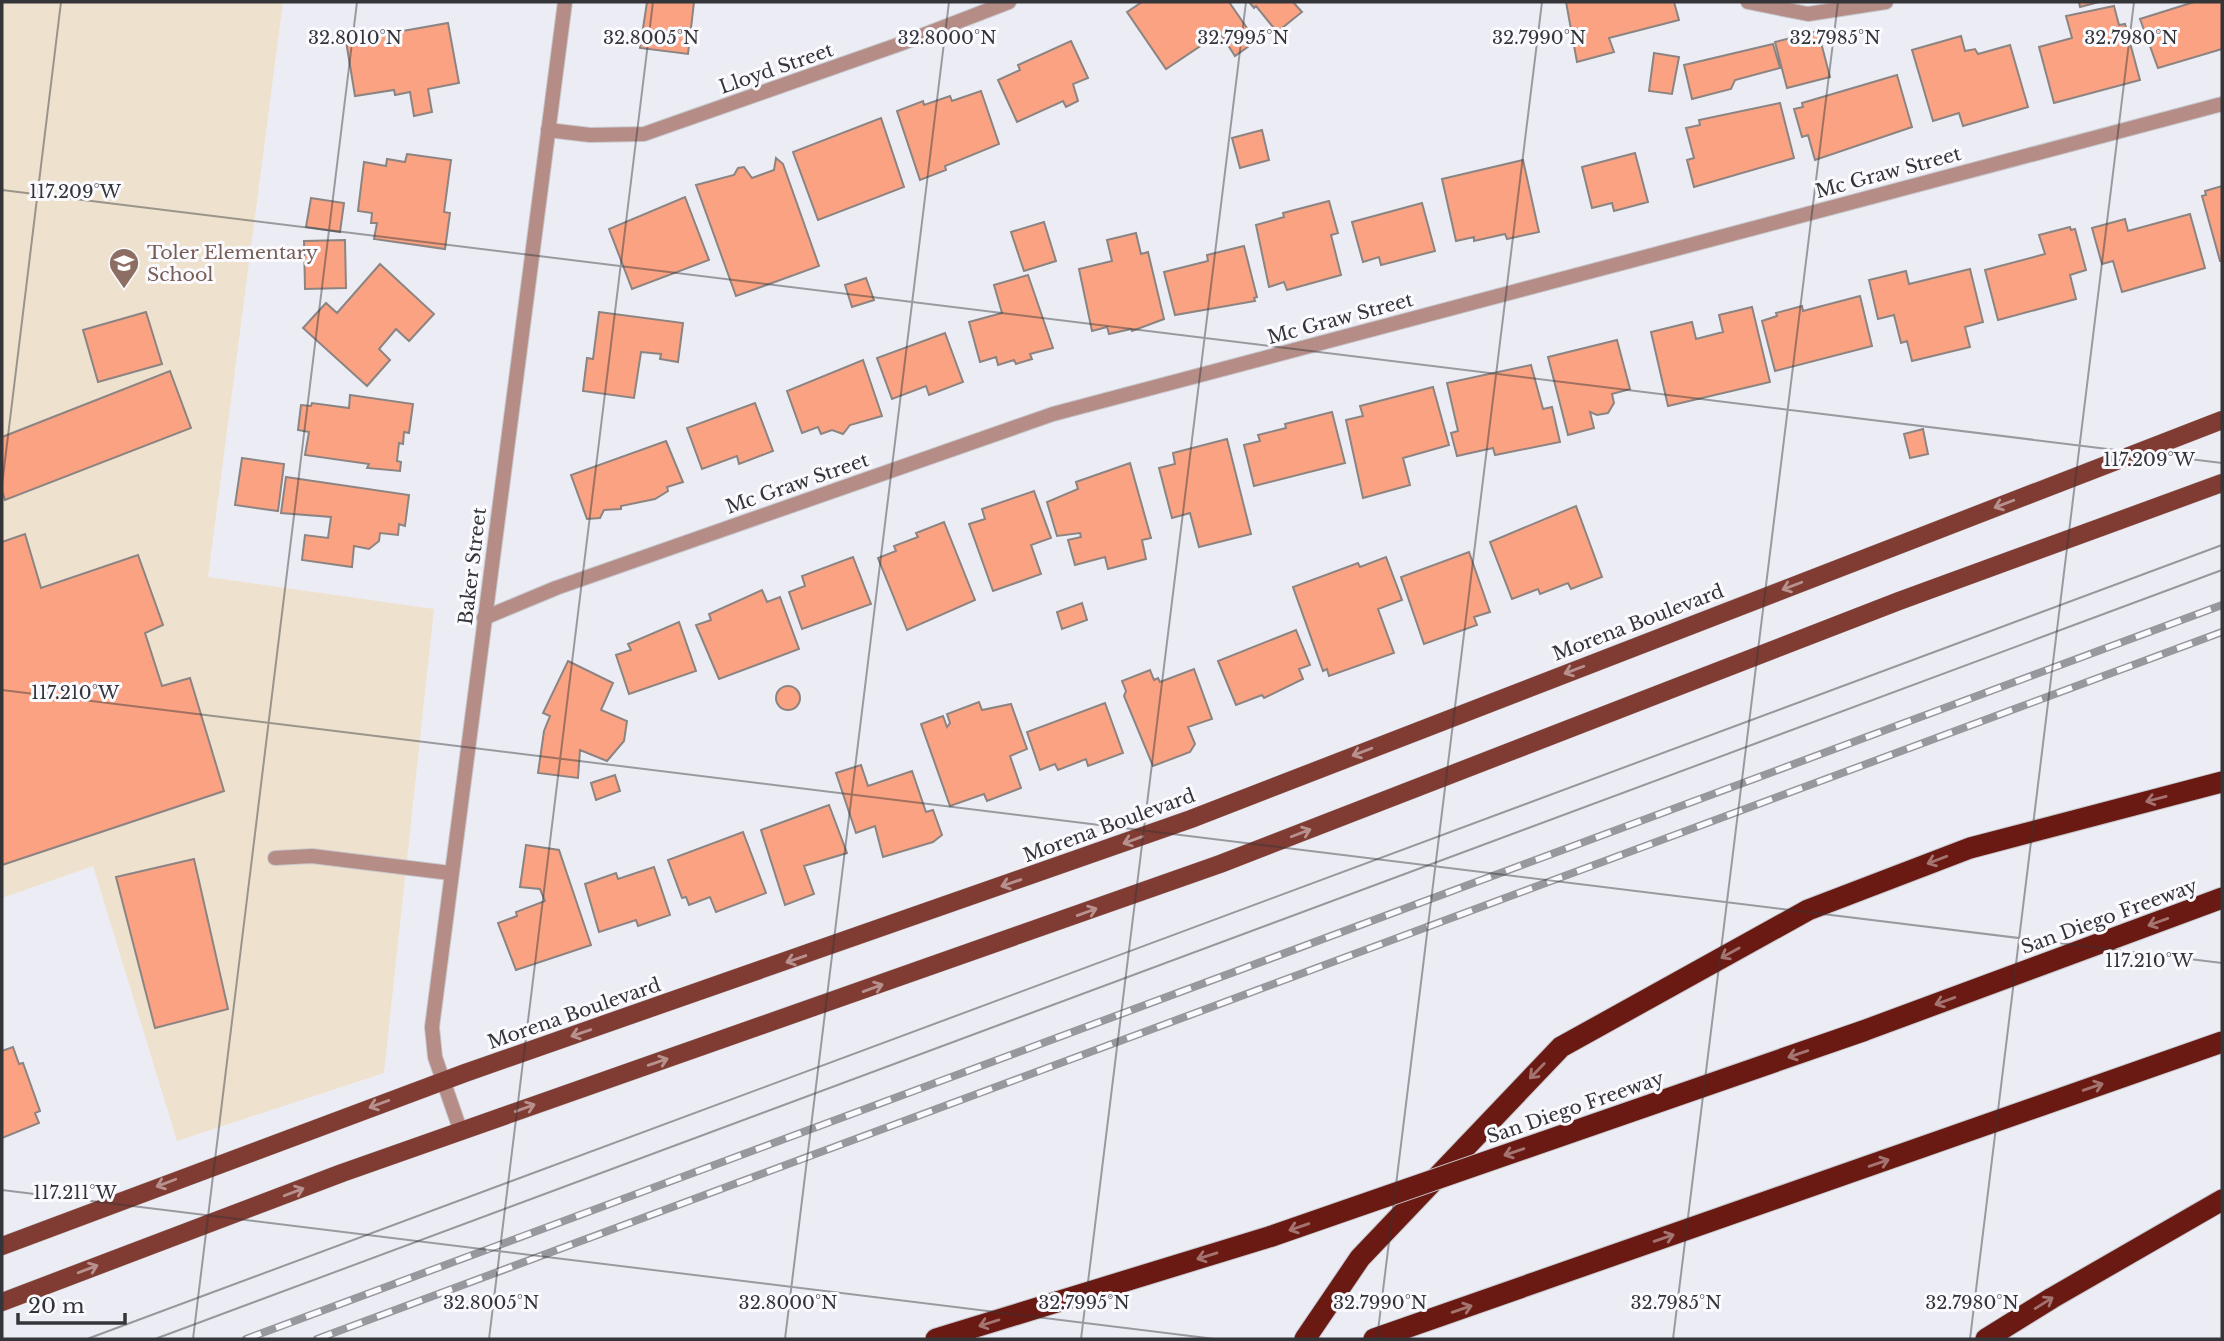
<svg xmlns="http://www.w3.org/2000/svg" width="2224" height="1341" font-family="'Libre Baskerville',serif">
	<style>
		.education { fill: #eee2ce }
		.building { fill: #fba282; stroke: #8c8482; stroke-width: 2 }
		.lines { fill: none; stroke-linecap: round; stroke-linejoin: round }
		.service-casing { stroke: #c7c8ce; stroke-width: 16 }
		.minor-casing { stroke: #c7c8ce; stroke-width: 16 }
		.tertiary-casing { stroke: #c7c8ce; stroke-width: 16 }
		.primary-casing { stroke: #c7c8ce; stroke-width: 19 }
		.motorway-casing { stroke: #c7c8ce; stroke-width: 23 }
		.service { stroke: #b68d86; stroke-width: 14 }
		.minor { stroke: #b68d86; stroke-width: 14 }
		.tertiary { stroke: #b68d86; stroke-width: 14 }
		.primary { stroke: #803b32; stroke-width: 18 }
		.motorway { stroke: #6a1a13; stroke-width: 21 }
		.tram { stroke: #97989d; stroke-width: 2 }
		.rail-casing { stroke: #97989d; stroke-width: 8 }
		.rail { stroke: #fafaff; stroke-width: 5; stroke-dasharray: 16; stroke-linecap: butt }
		.motorway-bridge-casing { stroke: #c7c8ce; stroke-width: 23; stroke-linecap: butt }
		.motorway-bridge { stroke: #6a1a13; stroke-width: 21 }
		.oneway { stroke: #b7918e }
		.oneway2 { stroke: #a47471 }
		.ticks { fill: none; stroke: #343538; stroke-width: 2; stroke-opacity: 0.45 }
		.labels { text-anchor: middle; stroke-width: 6; stroke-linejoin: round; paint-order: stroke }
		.street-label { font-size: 19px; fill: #343538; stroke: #fafaff }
		.education-label { font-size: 19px; fill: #785e54; stroke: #fafaff; text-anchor: start }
		.ticks-label { font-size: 18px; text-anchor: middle; fill: #343538; stroke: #fafaff; stroke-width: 6; stroke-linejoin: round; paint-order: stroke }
	</style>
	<rect width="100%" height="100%" fill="#ecedf4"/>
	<path class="education" d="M2,2H283L208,577L434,609L384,1073L177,1141L93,866L2,898Z"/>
	<path class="building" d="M647,2H694L688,54L640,48Z
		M1142,2H1229L1256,41L1235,56L1220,33L1166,69L1127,12Z
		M1249,2H1293L1302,12L1277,32L1256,6L1254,8Z
		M1566,2H1674L1679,20L1609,38L1614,52L1577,62Z
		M2079,2H2099L2080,7Z
		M2194,2H2222V49L2158,68L2140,19Z
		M2114,6L2119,25L2125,24L2140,80L2054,103L2039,47L2072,38L2066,16Z
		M448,23L459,83L428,89L432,112L414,116L410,92L395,95L394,90L355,96L346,41Z
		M1818,31L1830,77L1787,88L1775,42Z
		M1961,36L1965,51L1975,49L1978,54L2010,45L2028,107L1963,126L1959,113L1933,121L1912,50Z
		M1071,41L1088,78L1073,84L1078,101L1066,107L1063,101L1017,122L998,80L1020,70L1018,65Z
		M1773,44L1780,68L1735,80L1731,89L1692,99L1684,65Z
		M1654,53L1679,57L1672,94L1649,91Z
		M1897,75L1912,127L1815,160L1808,135L1802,137L1794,109L1803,107L1802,103Z
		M981,91L999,144L945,166L946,170L920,180L897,111L923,101L924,105L950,96L952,101Z
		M1780,103L1794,158L1694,187L1687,160L1694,158L1686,128L1700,125L1699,120Z
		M881,118L904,187L818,220L793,152Z
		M1262,130L1269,160L1240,168L1232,138Z
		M1635,153L1648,202L1614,211L1612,203L1592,208L1582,167Z
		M407,154L451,160L444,212L450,213L445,249L374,239L377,223H371L372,213L358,211L364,162L386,166L387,159L405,162Z
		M776,158L783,164L819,266L736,296L696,185L734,175L738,168L744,167L752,178L774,170Z
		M1523,160L1539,232L1507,239L1505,234L1474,241V237L1456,241L1442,179Z
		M2222,186V261H2220L2202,196L2206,195L2205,191Z
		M685,197L709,260L632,289L609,229Z
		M311,198L344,203L340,232L306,227Z
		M1329,201L1338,233L1331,235L1341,275L1287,290L1284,282L1269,287L1256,225L1284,217L1283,213Z
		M1422,203L1435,251L1381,265L1379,257L1363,262L1352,222Z
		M2190,214L2205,268L2122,292L2113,261L2102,264L2092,228L2125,219L2128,231Z
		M1044,222L1056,261L1024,271L1011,232Z
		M2070,227L2071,230L2075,229L2086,270L2070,275L2076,299L1998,320L1985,270L2045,254L2039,235Z
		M1136,233L1141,254L1148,252L1164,319L1132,331L1131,329L1109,334L1107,327L1092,331L1079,269L1112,261L1107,240Z
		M345,240L346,288L305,289L304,241Z
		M1244,246L1257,297L1254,298L1255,301L1175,315L1164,272L1208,261L1207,255Z
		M380,264L434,314L409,341L396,329L379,349L390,360L367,386L303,328L326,303L337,313Z
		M1970,269L1983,322L1965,327L1970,347L1912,361L1907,341L1901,343L1894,315L1878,319L1869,280L1906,271L1909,284Z
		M1028,275L1053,348L1030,354L1032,359L1016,364L1014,360L998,365L996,357L980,362L969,322L1002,313L994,285Z
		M866,278L874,300L852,307L845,285Z
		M1860,296L1872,346L1775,371L1762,321L1777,316L1776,313L1802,306L1803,311Z
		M1752,307L1770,382L1668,406L1651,332L1692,322L1696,339L1723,332L1719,315Z
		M146,312L162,364L98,382L83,330Z
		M599,312L683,323L678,362L660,359L661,354L641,352L634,398L583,391L587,358L593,359Z
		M945,333L963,382L929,395L926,386L892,399L877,358Z
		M1617,340L1630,389L1612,394L1614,403L1608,413L1597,415L1590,412L1594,428L1568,435L1548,357Z
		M863,360L882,416L850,425L843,434L832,430L821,434L818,427L802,433L787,391Z
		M1531,365L1543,409L1552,407L1560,442L1495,455L1493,448L1457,456L1451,433L1458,431L1447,383Z
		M170,371L191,428L5,500L2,491V437Z
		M1433,387L1449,445L1403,458L1410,485L1363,498L1346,420L1363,416L1360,406Z
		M350,395L413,404L409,433L404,432L403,444L399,443L397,461L401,462L400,471L367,468L369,464L305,455L309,432L298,430L301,405L311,406L312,403L349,408Z
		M755,403L773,451L739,464L737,456L702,469L687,428Z
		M1332,412L1345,463L1254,486L1244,445L1260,441L1258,435L1286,428L1285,424Z
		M1923,429L1928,454L1910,458L1904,434Z
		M1227,439L1251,534L1199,547L1190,513L1172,518L1159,468L1175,464L1173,453Z
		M666,441L683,482L667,487L668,491L655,499L621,506V509L604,510L600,518L587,519L571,475Z
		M242,458L284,464L278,511L235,505Z
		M1130,463L1151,538L1142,540L1146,559L1108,569L1105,557L1075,565L1068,540L1081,537L1080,533L1057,536L1047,502L1078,489L1076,482Z
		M286,477L409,495L405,526L399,524L398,535L380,533L379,541L369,549L354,546L352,567L302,560L305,535L328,538L331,517L281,513Z
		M1034,491L1051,538L1031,545L1041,574L993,591L969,524L985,519L982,509Z
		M1576,506L1602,577L1571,589L1568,583L1540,594L1538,589L1512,599L1490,542Z
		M944,522L975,600L907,630L878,558L896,551L894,546L918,537L916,533Z
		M25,534L41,588L138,555L163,625L145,633L162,686L190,678L224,791L2,865V542Z
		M1469,552L1490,612L1474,617L1477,625L1424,644L1401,577Z
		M853,557L871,604L802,629L789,592L805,586L802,576Z
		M1386,557L1402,600L1378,609L1394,653L1329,676L1327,669L1323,671L1293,587L1358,563L1360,567Z
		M762,590L767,602L780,597L799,649L719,679L696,625L711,620L709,614Z
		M1082,603L1087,620L1062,629L1057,612Z
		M679,622L696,671L629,694L616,655L631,650L628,644Z
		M1296,630L1310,665L1299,669L1303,679L1264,698L1262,695L1236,705L1218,661Z
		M568,661L613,683L601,710L627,721L624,741L607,761L580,750L578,778L538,773L544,731L550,716L543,713Z
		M1194,669L1212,719L1188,727L1195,744L1190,752L1153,766L1124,696L1126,691L1122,681L1150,670L1154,680L1158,678L1160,682Z
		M776 698a12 12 0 1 1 24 0a12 12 0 1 1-24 0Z
		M979,702L982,710L1011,704L1027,749L1010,756L1021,788L987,801L984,794L950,806L921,724L943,716L947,727L950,723L947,714Z
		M1105,703L1123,753L1088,766L1086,759L1058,770L1055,764L1040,770L1027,732Z
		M861,765L868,786L912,771L926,812L933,810L942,835L933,842L883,857L875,826L856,833L836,773Z
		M615,775L620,791L596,800L591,783Z
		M829,805L847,853L804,866L814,894L785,905L761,830Z
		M743,832L766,893L716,912L710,897L689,905L686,897L682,898L668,860Z
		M526,845L559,850L591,945L516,970L498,923L517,916L516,912L545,901L540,889L520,887Z
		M194,859L228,1009L155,1028L116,877Z
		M654,867L670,915L638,926L636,920L599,932L585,884L616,873L618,879Z
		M13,1047L19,1064L23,1063L40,1111L35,1113L39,1123L2,1138V1051Z"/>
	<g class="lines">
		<g class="service-casing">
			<path id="service" d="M1748,2L1808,14L1886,2
				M275,858L312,856L450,873"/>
		</g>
		<g class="minor-casing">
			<path id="minor" d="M548,130L590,135L644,134L900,44L1009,2
				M484,618L556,588L1053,414L2222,104"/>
		</g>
		<g class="tertiary-casing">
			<path id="tertiary" d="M461,1132L435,1057L432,1027L565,2"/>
		</g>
		<g class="primary-casing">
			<path id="primary" d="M2,1246L465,1073L1191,819L2222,420
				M2,1302L342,1173L1220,864L1899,601L2222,483"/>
		</g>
		<g class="motorway-casing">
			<path id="motorway" d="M1863,1031L2222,898
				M936,1339L1272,1236
				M1305,1339L1360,1258L1561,1047L1808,910L1970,848L2222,782
				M1374,1339L2222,1042
				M1986,1339L2052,1298L2222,1200"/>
		</g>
		<use href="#service" class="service"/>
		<use href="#minor" class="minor"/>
		<use href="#tertiary" class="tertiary"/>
		<use href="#primary" class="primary"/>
		<use href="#motorway" class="motorway"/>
		<path class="tram" d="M87,1339L2222,545
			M155,1339L2222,570"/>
		<g class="rail-casing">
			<path id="rail" d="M246,1339L2222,605
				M317,1339L2222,632"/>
		</g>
		<use href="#rail" class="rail"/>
		<g class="motorway-bridge-casing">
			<path id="motorway-bridge" d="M1272,1236L1863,1031"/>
		</g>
		<use href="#motorway-bridge" class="motorway-bridge"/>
	</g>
	<defs><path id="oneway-shaft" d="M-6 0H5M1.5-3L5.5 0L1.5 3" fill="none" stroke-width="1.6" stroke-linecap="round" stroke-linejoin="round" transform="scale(1.75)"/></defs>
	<g class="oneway">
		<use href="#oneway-shaft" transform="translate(2004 504) rotate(159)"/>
		<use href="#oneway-shaft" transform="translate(1792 586) rotate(159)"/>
		<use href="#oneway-shaft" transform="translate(1574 670) rotate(159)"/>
		<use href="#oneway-shaft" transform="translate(1362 752) rotate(159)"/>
		<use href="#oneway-shaft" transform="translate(1301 833) rotate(-21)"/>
		<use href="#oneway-shaft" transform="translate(1133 840) rotate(160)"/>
		<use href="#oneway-shaft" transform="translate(1011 883) rotate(161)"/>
		<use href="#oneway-shaft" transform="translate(1087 912) rotate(-20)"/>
		<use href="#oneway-shaft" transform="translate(796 959) rotate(161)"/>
		<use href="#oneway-shaft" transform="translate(873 988) rotate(-20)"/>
		<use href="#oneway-shaft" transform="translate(581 1033) rotate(161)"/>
		<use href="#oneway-shaft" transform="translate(658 1062) rotate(-19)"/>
		<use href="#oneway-shaft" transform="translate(379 1104) rotate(160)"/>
		<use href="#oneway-shaft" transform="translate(525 1108) rotate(-20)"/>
		<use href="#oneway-shaft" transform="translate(166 1183) rotate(159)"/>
		<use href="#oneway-shaft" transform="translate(294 1192) rotate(-21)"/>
		<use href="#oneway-shaft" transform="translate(88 1269) rotate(-21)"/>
	</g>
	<g class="oneway2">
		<use href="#oneway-shaft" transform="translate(2156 799) rotate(165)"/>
		<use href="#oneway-shaft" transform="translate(1937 860) rotate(159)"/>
		<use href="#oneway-shaft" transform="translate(2158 922) rotate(160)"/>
		<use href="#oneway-shaft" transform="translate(1730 953) rotate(151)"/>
		<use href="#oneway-shaft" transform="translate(1945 1001) rotate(160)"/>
		<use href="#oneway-shaft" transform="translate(1798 1054) rotate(161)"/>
		<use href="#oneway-shaft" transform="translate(1537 1071) rotate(134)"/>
		<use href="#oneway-shaft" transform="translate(2093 1087) rotate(-19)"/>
		<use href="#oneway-shaft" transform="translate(1514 1152) rotate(161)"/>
		<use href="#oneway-shaft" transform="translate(1879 1163) rotate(-19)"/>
		<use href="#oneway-shaft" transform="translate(1299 1227) rotate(161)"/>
		<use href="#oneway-shaft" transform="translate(1664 1238) rotate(-19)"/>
		<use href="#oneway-shaft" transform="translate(1207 1256) rotate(163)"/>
		<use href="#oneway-shaft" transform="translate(2044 1303) rotate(-32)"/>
		<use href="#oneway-shaft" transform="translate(1462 1309) rotate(-19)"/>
		<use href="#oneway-shaft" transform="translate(989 1323) rotate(163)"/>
	</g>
	<path class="ticks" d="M2,190L2222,463M2,485L61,2M2,690L2222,963M2,1190L1215,1339M193,1339L357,2M489,1339L653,2M785,1339L949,2M1081,1339L1246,2M1377,1339L1542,2M1673,1339L1838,2M1970,1339L2134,2"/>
	<defs>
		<g id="school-pin" transform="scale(1.575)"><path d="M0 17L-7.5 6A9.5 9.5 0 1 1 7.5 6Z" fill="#8d6e63" stroke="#fafaff"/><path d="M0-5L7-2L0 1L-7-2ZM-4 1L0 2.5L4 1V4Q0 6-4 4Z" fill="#fff"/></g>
	</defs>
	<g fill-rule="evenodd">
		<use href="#school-pin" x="124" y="263"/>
	</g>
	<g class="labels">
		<g class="street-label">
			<text transform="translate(776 68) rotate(-19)" y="7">Lloyd Street</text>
			<text transform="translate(1888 172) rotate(-15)" y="7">Mc Graw Street</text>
			<text transform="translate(1340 318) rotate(-15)" y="7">Mc Graw Street</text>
			<text transform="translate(797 483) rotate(-19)" y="7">Mc Graw Street</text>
			<text transform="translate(472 566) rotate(-83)" y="7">Baker Street</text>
			<text transform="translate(1638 622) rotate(-21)" y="7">Morena Boulevard</text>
			<text transform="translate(1109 825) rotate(-20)" y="7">Morena Boulevard</text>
			<text transform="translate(2109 916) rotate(-20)" y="7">San Diego Freeway</text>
			<text transform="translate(574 1013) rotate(-19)" y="7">Morena Boulevard</text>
			<text transform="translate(1575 1107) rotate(-19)" y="7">San Diego Freeway</text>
		</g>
		<g class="education-label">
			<text x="147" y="259">Toler Elementary<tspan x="147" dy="22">School</tspan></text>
		</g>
	</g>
	<g class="ticks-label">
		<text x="355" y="44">32.8010°N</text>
		<text x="651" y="44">32.8005°N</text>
		<text x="947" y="44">32.8000°N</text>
		<text x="1243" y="44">32.7995°N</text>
		<text x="1539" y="44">32.7990°N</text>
		<text x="1835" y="44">32.7985°N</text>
		<text x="2131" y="44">32.7980°N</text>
		<text x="75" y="198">117.209°W</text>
		<text x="2149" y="466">117.209°W</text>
		<text x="75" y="699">117.210°W</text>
		<text x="2149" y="967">117.210°W</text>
		<text x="75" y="1199">117.211°W</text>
		<text x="491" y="1309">32.8005°N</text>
		<text x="788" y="1309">32.8000°N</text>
		<text x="1084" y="1309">32.7995°N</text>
		<text x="1380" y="1309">32.7990°N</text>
		<text x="1676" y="1309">32.7985°N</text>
		<text x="1972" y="1309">32.7980°N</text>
	</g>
	<rect width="2224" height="1341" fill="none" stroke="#343538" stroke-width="7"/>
	<path d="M18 1313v10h107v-10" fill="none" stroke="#343538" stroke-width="3.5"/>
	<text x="28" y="1313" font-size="21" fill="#343538" stroke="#fafaff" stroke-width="5" paint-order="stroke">20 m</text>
</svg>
